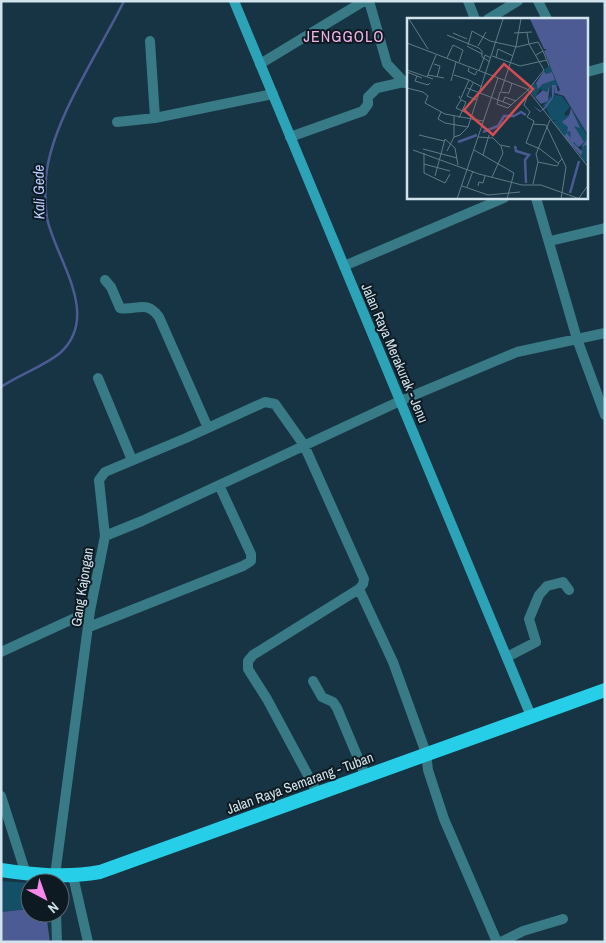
<svg xmlns="http://www.w3.org/2000/svg" width="606" height="943" font-family="'Archivo Narrow',sans-serif">
	<style>
		.green { fill: #144f68 }
		.water { fill: #4d5b94 }
		.lines { fill: none; stroke-linecap: round; stroke-linejoin: round }
		.stream { stroke: #4d5b94; stroke-width: 2.5 }
		.minor { stroke: #397a87; stroke-width: 10 }
		.secondary { stroke: #2ca3b7; stroke-width: 10 }
		.trunk { stroke: #27cee8; stroke-width: 14 }
		.labels { text-anchor: middle; stroke-width: 4; stroke-linejoin: round; paint-order: stroke }
		.street-label { font-size: 14px; fill: #d1e3ec; stroke: #0e1a21 }
		.water-label { font-size: 15px; font-style: italic; fill: #bbcbfe; stroke: #0e1a21 }
		.quarter-label { font-size: 16px; letter-spacing: 1px; fill: #f2b3e8; stroke: #0e1a21 }
		.inset-river { fill: none; stroke: #4d5b94; stroke-width: 2.5 }
		.inset-road { fill: none; stroke: #617a87; stroke-width: 1 }
		.view { fill: #d54d4f; fill-opacity: 0.15; stroke: #d54d4f; stroke-width: 2.5 }
		.inset-edge { fill: none; stroke: #d1e3ec; stroke-width: 2.5 }
	</style>
	<rect width="100%" height="100%" fill="#163443"/>
	<path class="green" d="M1,881L30,883V909L1,912Z"/>
	<path class="water" d="M30,909V913H46L50,942H1V912Z"/>
	<g class="lines">
		<path class="stream" d="M1,387C20,374 43,367 60,353C102,315 55,258 47,218C45,205 45,190 46,177C51,122 99,52 124,1"/>
		<path class="minor" d="M369,1L387,64L405,83
			M468,1L475,19
			M538,1L547,19
			M488,19L518,1
			M150,41L155,118
			M260,64L364,1
			M587,72L605,67
			M117,122L155,118L273,94
			M290,137L363,111L368,104V97L377,88L408,81
			M536,198L577,339L605,415
			M550,241L605,228
			M344,266L504,198
			M105,280L111,287L120,308C136,311 146,299 159,317L208,428
			M98,378L132,460
			M105,536L99,480L105,472L186,438L265,402L275,404L304,445L364,579L363,584L359,589L253,655L248,661V669L267,699L318,794
			M359,589L393,662L426,753L428,770L444,819L497,942
			M89,627L243,566L251,561V554L219,485
			M1,652L90,611
			M507,657L536,642L529,619L539,595L547,586L563,582L569,590
			M313,681L322,697L333,702L337,708L366,777
			M1,796L26,874
			M73,876L88,942
			M54,883L90,611L105,536L142,521L400,401L517,352L605,333
			M56,913L57,942
			M501,942L523,931L563,919"/>
		<path class="secondary" d="M234,1L531,716"/>
		<path class="trunk" d="M1,870C35,875 66,878 100,872L605,690"/>
	</g>
	<g class="labels">
		<g class="street-label">
			<text transform="translate(395 353) rotate(67)" y="5">Jalan Raya Merakurak - Jenu</text>
			<text transform="translate(82 587) rotate(-81)" y="5">Gang Kajongan</text>
			<text transform="translate(300 783) rotate(-20)" y="5">Jalan Raya Semarang - Tuban</text>
		</g>
		<g class="water-label">
			<text transform="translate(39 192) rotate(-91)" y="5">Kali Gede</text>
		</g>
		<g class="quarter-label">
			<text x="344" y="42">JENGGOLO</text>
		</g>
	</g>
	<g transform="translate(407 18)">
		<rect width="181" height="181" fill="#163443"/>
		<path d="M143,47L148,56L151,68H145L144,81L148,68V77L155,78L163,89L157,96L159,98L166,94L180,117L181,143L177,144L174,139L176,129L164,127L146,104L149,102H145L138,88L135,89L144,77L143,65L140,73L133,71L128,79L122,72L127,64L132,71L136,66L148,62L145,54L139,56L137,52Z" fill="#144f68"/>
		<path d="M123,1H181V117L157,78L148,75V68L146,80L138,91L133,94L126,88L134,93L145,79V67H149L151,74L153,72L137,33L140,31H137ZM137,53L139,56L145,54L148,62L136,66L131,71L129,65ZM143,65L141,83L134,86L128,79L136,72L140,74ZM164,90L173,110L167,108L177,124L171,129L167,124L166,125L175,133L176,127L181,120V128L177,127L174,138L157,118L160,115L164,120L163,113L160,114L161,109L155,104L162,98Z" fill="#4d5b94"/>
		<path class="inset-river" d="M76,114L91,108L97,98H107L114,94L119,97M51,124L70,117M108,128L109,133L122,137L118,142L119,165M163,175L172,143"/>
		<path class="inset-road" d="M2,1L21,31M46,15L60,21M107,15L125,14M40,17L72,30L75,33V39L83,44M0,25L120,71L182,150M122,26L131,24L136,33L129,37M61,27L65,13L83,23L110,29L122,26M60,28L75,36M71,28L79,14M136,33L142,48M85,38L113,48L140,42M89,39L91,31L106,38M40,40L46,27L56,32L52,44M27,46L33,48L30,59M62,50L61,53L68,57L70,53M0,52L26,61M72,53L78,37L84,40M0,54L15,60M21,57L37,60M47,57L62,62M10,58L8,63L21,67L23,65M20,59L29,37M44,63L49,44M66,65L60,78L70,82M0,70L16,74L21,78L18,85L38,96L76,103M60,70L104,87L121,72L137,52L122,26L120,15M94,73L109,28L114,1M122,74L117,87L123,94L120,99L127,103L126,106M52,78L54,82L49,90L60,95M54,80L62,62L75,69M96,84L98,79L109,83M104,87L101,90L90,86L93,74L102,75L105,65M34,94L31,101L38,105L61,109M47,98V119M52,100L59,84L54,82M12,117L37,123M71,119L86,120L93,127L103,129M16,131L50,140M6,132L72,156L115,167H134L173,181M67,132L107,155L100,181M40,133L47,119L53,117L61,109L96,1M17,135V155L38,165L43,156M76,137L82,117M131,144L150,148L152,145M17,146L43,153M28,158L38,121L48,130L51,147M85,159L96,135L94,128M126,166L131,144L129,136L143,102M55,168L81,177L113,174M71,168L72,164L76,165L78,158M60,169L66,153M172,180L182,166M50,181L91,60M154,181L159,149L139,107L126,106L119,125L133,131L151,145L155,141"/>
		<path class="view" d="M97,46L126,71L86,117L57,92Z"/>
		<rect width="181" height="181" class="inset-edge"/>
	</g>
	<rect width="606" height="943" fill="none" stroke="#d1e3ec" stroke-width="5"/>
	<g transform="translate(45 898) rotate(139)"><circle r="24" fill="#0e1a21" stroke="#5c6a72"/>
	<path d="M0-4L9 19L0 12L-9 19Z" fill="#f888ea"/>
	<text y="-8" font-size="14" font-weight="bold" text-anchor="middle" fill="#d1e3ec">N</text>
	</g>
</svg>
